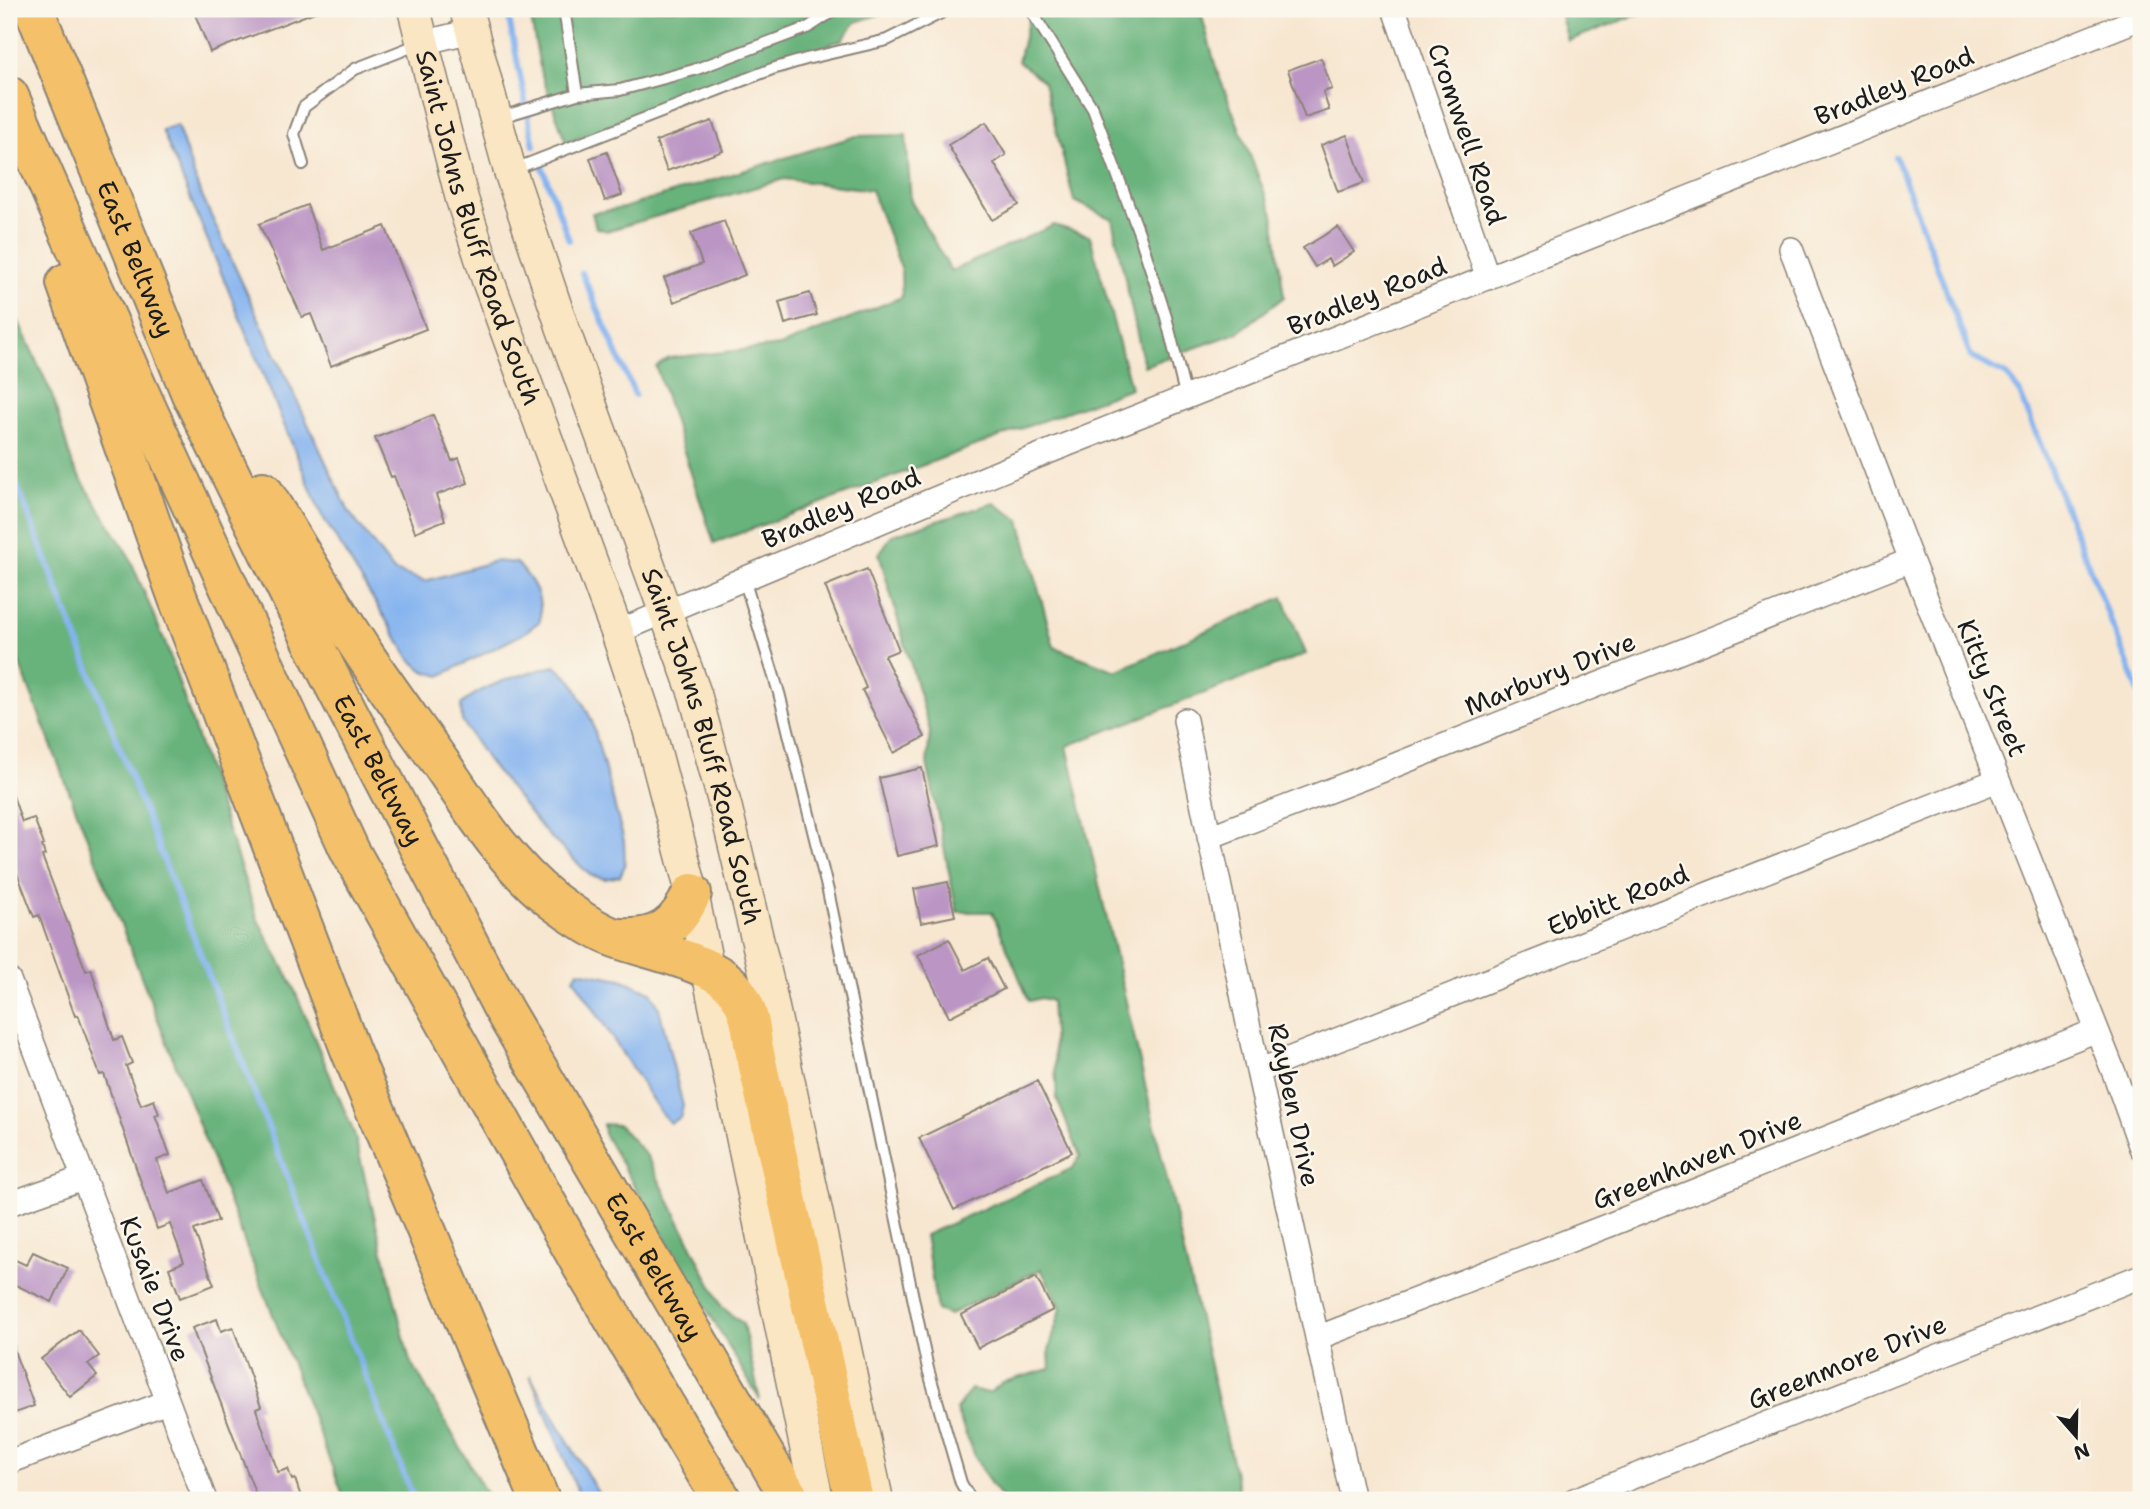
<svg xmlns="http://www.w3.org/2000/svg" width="2150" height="1509" font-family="'Shantell Sans',sans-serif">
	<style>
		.forest { fill: #67b27b; stroke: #42674c; stroke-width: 2 }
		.water { fill: #84b3ef; stroke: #506886; stroke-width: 2 }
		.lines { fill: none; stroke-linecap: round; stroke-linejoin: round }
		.stream { stroke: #84b3ef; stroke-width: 6 }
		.building { fill: #bb96c5 }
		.lane-casing { stroke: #8a8276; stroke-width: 14 }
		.street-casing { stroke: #8a8276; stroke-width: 26 }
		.secondary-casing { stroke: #8a8276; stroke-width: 35 }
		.highway-casing { stroke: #8a8276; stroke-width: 42 }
		.lane { stroke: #fff; stroke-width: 10 }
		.street { stroke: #fff; stroke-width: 23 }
		.secondary { stroke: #fbe6c3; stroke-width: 32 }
		.highway { stroke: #f4c16a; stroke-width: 38 }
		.labels { text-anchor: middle; stroke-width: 5; stroke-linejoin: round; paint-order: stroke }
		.street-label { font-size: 26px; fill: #1c1c1c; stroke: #fbf7ec }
	</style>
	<rect width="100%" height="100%" fill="#fbf7ec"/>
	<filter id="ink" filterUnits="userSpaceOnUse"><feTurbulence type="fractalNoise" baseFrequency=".0143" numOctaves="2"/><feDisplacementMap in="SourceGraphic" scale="14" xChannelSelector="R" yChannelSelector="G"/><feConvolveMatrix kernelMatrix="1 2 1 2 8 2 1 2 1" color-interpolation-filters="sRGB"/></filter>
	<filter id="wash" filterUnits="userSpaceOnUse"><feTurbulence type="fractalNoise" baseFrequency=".00686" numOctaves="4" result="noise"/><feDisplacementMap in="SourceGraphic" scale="28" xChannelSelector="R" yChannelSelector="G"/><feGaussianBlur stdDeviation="1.57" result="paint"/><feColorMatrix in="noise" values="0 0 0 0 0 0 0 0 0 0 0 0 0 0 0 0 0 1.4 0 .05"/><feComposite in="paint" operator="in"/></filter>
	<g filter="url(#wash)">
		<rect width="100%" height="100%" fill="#f7e7d1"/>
		<path class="forest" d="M529,9H896L856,22L842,40L566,143L541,73Z
			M1031,9H1200L1217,71L1273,214L1284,297L1237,333L1144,366L1112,219L1074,201L1044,82L1018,61Z
			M1559,9H1652L1568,41Z
			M906,135L911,201L951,271L1054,225L1090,236L1131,388L714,543L656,367L669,358L780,346L902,297L901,268L871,190L784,179L607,231L596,228L592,213L623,208L856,136Z
			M9,301L51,392L73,466L129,556L167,647L258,920L292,984L354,1133L409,1358L490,1500H345L9,637Z
			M994,503L1020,520L1054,647L1116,671L1283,597L1306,654L1067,746L1241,1500H1004C980,1475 969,1442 956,1410L971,1389L989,1393L1003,1382L1050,1369L1049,1350L1061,1308L1041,1269L949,1315L937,1310L925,1235L1073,1168L1080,1156L1057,1099L1051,1001L1041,998L1029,1001L992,912H957L927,763L930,731L879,554L892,535Z
			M603,1124L619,1125L647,1156L722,1307L743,1324L760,1400L604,1134Z"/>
		<path class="water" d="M177,125L199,190L349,512L394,571L425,581L495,561L517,563C534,582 542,594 540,621L523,634L440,676L424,671L410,659L321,514L162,130Z
			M555,666L573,682L592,721L624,841L625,865L620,876L605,879L590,875L547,834L488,761L462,721L461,705C482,684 526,673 555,666Z
			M578,971L621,979L651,992L659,1008L683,1106L680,1118L670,1123L660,1112L574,978Z
			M530,1375L602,1500H581Z"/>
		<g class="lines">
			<path class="stream" d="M507,9L534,146
				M1896,157L1971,357L2007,375L2019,391L2141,697
				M542,166L569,240
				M582,273L635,395
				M9,465L414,1500"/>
		</g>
		<g id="blocks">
			<path class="building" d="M193,9H320V10L210,52Z
				M1321,58L1332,89L1323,92L1329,110L1305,118L1288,70Z
				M712,121L723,151L667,171L656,141Z
				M986,122L1006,155L994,163L1019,205L992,220L948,145Z
				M1347,135L1364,183L1338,192L1321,145Z
				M607,152L622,195L605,201L590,158Z
				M307,205L323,250L385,226L426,329L331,366L311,314L302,317L259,224Z
				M724,221L745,275L674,302L664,278L702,264L691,233Z
				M1338,227L1354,252L1332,266L1328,259L1315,267L1303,248Z
				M810,293L817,315L785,324L779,302Z
				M433,415L452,461L459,458L468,483L436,495L445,520L415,532L394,476L391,477L375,438Z
				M867,569L899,650L884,656L925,737L894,753L862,690L866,688L825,586Z
				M922,768L939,846L897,856L879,778Z
				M11,790L22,822L34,818L44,845L42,846L45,855L42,856L86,971L91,969L114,1040L122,1037L132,1063L126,1066L141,1105L154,1100L159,1114L155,1115L170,1155L157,1160L169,1193L203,1180L218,1221L194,1230L214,1285L180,1298L169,1268L184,1262L170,1224L157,1229L104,1074L100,1075L78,1015L75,1016L39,915L34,917L9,852V791Z
				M948,882L955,916L921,923L914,889Z
				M949,939L965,970L988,958L1004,989L949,1017L918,955Z
				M1037,1081L1072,1152L954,1210L919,1138Z
				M33,1252L68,1268L52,1302L9,1282V1257L26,1265Z
				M1036,1277L1053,1310L978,1348L961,1315Z
				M217,1319L221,1331L233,1327L261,1407L256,1409L278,1472L288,1469L292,1480L295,1479L302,1500H258L192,1328Z
				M79,1330L99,1356L88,1364L97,1376L70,1397L41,1359Z
				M9,1342H11L34,1406L9,1415Z"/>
		</g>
	</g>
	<g filter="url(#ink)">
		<use href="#blocks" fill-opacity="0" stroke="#8a8276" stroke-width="2"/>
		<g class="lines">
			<g class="lane-casing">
				<path id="lane" d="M564,9L577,94
					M1030,9L1093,109L1139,233L1166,317L1186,398
					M498,118L577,94L620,90L694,70L809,27L836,9
					M303,164L294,134L304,107L355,69L419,44
					M512,170L772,69L806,59L887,40L949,9
					M744,579L779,693L828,891L928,1369L961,1483L971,1500"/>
			</g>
			<g class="street-casing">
				<path id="street" d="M1394,9L1488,278
					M422,43L471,31
					M1791,249L1911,560L2116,1078L2141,1148
					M617,632L1023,462L2141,18
					M1185,720L1258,1071L1353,1500
					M1209,837L1378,772L1911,560
					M9,980L205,1500
					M1258,1071L1998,780
					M9,1204L83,1178
					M1317,1338L1612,1224L2097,1030
					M9,1462L167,1402
					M1574,1500L2141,1276"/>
			</g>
			<g class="secondary-casing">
				<g id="secondary">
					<path id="s1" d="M414,9L462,199L489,283L617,632L648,725L692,893L817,1500"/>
					<path id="s2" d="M466,9L510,171L562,326L695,694L726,809L768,984L877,1500"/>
				</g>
			</g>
			<g class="highway-casing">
				<g id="highway">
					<path id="s3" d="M34,9L191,394L328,673L503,1009L791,1500"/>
					<path d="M9,96L138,389L350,851L583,1268L722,1500"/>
					<path d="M66,283L177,596L351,1052L540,1500"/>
					<path d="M263,491C297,546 330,603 366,657C391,694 417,729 442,765C474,812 507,865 552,900C572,915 592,929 615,938C647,950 709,961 732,986C747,1002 751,1023 753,1044L854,1500"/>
					<path d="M621,938C658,940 677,927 692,893"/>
				</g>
			</g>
			<use href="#lane" class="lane"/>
			<use href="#street" class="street"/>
			<use href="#secondary" class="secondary"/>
			<use href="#highway" class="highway"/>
		</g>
	</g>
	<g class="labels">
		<g class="street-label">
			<text transform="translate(1894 86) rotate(-22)" y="9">Bradley Road</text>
			<text transform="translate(1467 134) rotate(71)" y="9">Cromwell Road</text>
			<text dy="9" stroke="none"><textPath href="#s1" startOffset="228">Saint Johns Bluff Road South</textPath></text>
			<text dy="9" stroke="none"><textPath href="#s3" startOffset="270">East Beltway</textPath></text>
			<text transform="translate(1367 296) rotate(-22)" y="9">Bradley Road</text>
			<text transform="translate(841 508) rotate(-23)" y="9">Bradley Road</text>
			<text transform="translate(1550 674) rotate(-22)" y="9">Marbury Drive</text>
			<text transform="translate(1992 688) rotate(68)" y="9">Kitty Street</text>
			<text dy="9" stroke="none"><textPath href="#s2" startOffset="775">Saint Johns Bluff Road South</textPath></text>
			<text dy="9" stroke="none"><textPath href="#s3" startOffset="836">East Beltway</textPath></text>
			<text transform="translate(1618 900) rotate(-22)" y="9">Ebbitt Road</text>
			<text transform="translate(1294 1105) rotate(78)" y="9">Rayben Drive</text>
			<text transform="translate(1697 1160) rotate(-22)" y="9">Greenhaven Drive</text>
			<text dy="9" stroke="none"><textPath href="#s3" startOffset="1404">East Beltway</textPath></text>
			<text transform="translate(155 1289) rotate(69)" y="9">Kusaie Drive</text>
			<text transform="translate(1847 1362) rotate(-22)" y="9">Greenmore Drive</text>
		</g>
	</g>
	<rect width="2150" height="1509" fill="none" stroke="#fbf7ec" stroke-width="35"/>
	<g transform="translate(2076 1436) rotate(160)" stroke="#fbf7ec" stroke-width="5" paint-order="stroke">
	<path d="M0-5L12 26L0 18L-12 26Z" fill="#1c1c1c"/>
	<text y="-10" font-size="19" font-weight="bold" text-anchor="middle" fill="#1c1c1c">N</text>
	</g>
</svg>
